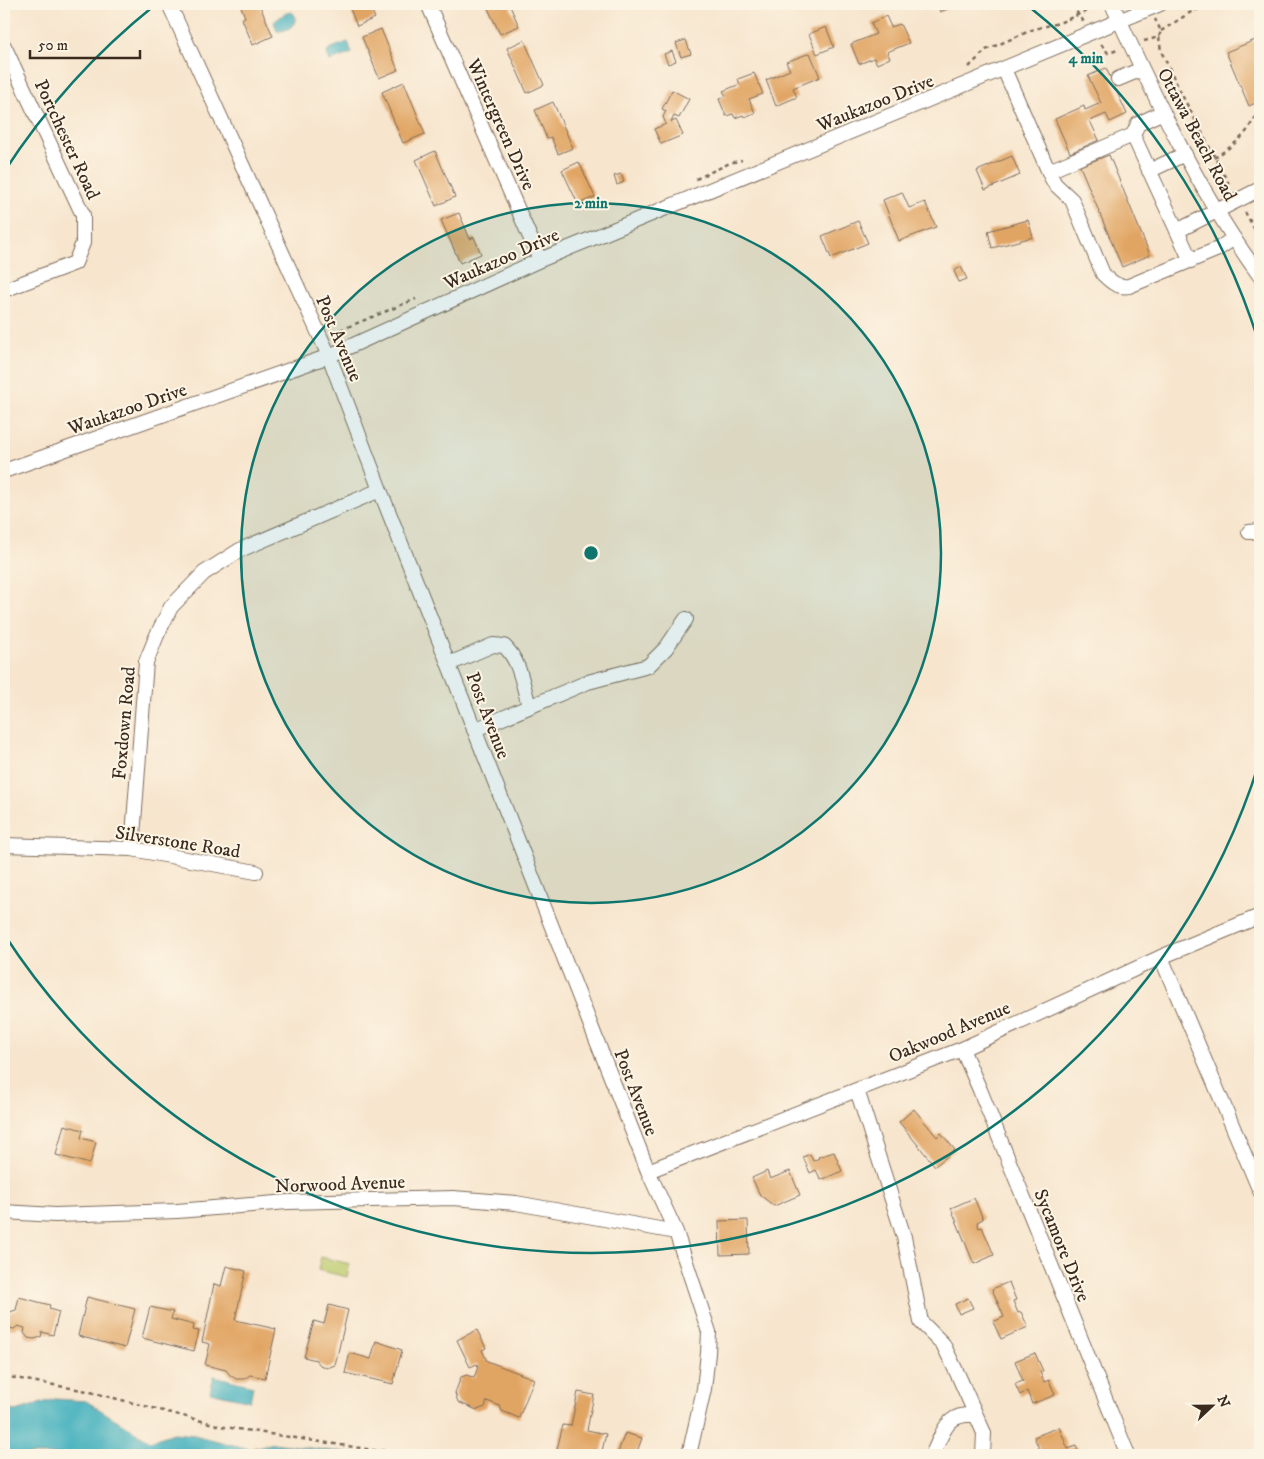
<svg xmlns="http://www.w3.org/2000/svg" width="1264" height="1459" font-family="'IM FELL DW Pica',serif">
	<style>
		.green { fill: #bcca6c; stroke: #7c7a45 }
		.water { fill: #42b0be; stroke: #3e6d6e }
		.building { fill: #e1a563 }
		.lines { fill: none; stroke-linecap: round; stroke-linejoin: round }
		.minor-casing { stroke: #7d6b5b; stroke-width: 16 }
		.path { stroke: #7d6b5b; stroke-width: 2.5; stroke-dasharray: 4 4; stroke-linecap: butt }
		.minor { stroke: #fff; stroke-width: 14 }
		.ring { fill: none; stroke: #0f766e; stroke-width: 2.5 }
		.labels { text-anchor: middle; stroke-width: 4; stroke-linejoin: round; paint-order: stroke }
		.street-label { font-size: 19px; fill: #3b2a1e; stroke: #fcf5e5 }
		.centre { fill: #0f766e; stroke: #fcf5e5; stroke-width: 2.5 }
		.ring-label { font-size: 15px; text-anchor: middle; font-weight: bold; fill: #0f766e; stroke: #fcf5e5; stroke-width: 4; stroke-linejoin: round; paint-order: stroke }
	</style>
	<rect width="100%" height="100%" fill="#fcf5e5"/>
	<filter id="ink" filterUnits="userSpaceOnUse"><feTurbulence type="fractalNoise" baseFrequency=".02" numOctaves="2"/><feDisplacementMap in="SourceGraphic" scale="10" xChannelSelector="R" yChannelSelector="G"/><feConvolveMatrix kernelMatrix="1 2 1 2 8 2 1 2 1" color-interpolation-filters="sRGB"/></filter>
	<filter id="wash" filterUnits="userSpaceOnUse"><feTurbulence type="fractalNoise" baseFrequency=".0096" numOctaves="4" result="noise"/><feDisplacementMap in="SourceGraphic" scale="20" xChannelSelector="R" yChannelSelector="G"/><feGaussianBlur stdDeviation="1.12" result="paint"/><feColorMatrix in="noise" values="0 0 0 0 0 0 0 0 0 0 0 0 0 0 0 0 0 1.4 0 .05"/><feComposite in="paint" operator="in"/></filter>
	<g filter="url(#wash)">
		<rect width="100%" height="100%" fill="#f7e5cd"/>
		<path class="green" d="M321,1257L350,1264L347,1277L318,1270Z"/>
		<path class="water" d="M291,12L294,14C299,25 286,32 277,31L274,22L284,14Z
			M348,42L352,53L330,61L327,53L329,49Z
			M214,1376L253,1386L250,1401L210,1392Z
			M55,1399L86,1401L150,1441L174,1433L194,1435L249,1449L273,1443L361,1455H4V1409L16,1411Z"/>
		<g id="blocks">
			<path class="building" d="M240,4H259L273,36L253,45L242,19L245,17Z
				M348,4H369L375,18L357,26Z
				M486,4H509L519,26L500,34Z
				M937,4H959L940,12Z
				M886,16L891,27L900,24L909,43L887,52L890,58L877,64L874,58L859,64L851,44L876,34L871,23Z
				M826,27L834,47L817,54L809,34Z
				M381,29L398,70L379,78L362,37Z
				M1260,38V101L1249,106L1226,52Z
				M524,40L544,85L527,93L507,48Z
				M686,40L691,54L681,57L676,43Z
				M672,51L676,61L668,64L664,54Z
				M810,53L820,77L793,88L797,97L776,106L766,80L790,70L786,62Z
				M1106,68L1127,114L1110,122L1106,114L1090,121L1099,140L1070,153L1055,119L1084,106L1085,110L1101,103L1088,76Z
				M754,73L763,94L749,99L755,113L744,117L743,115L735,118L733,114L726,116L719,99L726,96L723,91L740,84L738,79Z
				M404,82L425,134L403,143L382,92Z
				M672,90L689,99L679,118L674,116L671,122L676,120L683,135L661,144L654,129L666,124L663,117L666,111L662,109Z
				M553,102L573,148L558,154L551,137L547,139L535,110Z
				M435,151L455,197L436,206L416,160Z
				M1109,155L1150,255L1122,267L1080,166Z
				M1012,156L1020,175L985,190L977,171Z
				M579,162L595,197L578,204L562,170Z
				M621,174L624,182L617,185L614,176Z
				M902,192L909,208L925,202L936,227L899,241L883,200Z
				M459,213L470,239L474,237L481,254L460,263L441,220Z
				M1028,220L1033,237L992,248L988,231Z
				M858,221L868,243L831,258L822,236Z
				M961,267L967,279L959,282L954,271Z
				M914,1109L937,1137L941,1133L955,1150L935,1166L899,1122Z
				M64,1125L83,1130L81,1138L96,1142L90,1164L56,1155Z
				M834,1152L842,1171L821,1180L816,1170L810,1173L803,1157L810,1154L813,1161L819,1158L818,1157Z
				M767,1171L770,1179L790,1171L800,1195L774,1206L760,1195L752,1178Z
				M974,1198L983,1219L977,1222L979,1228L982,1227L994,1255L974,1264L951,1208Z
				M748,1220L749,1254L720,1255L719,1221Z
				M226,1266L246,1271L235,1320L276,1329L265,1378L250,1375L244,1379H236L230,1375L226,1370L205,1365L210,1344L202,1342L214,1284L221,1286Z
				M1009,1282L1016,1300L1013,1301L1018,1313L1021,1312L1028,1327L1001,1339L993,1322L1004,1317L992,1289Z
				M19,1297L50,1305L49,1309L59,1312L53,1335L42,1332L41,1337L34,1339L28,1338L24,1333L25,1328L18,1326L14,1329L9,1328L7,1324L10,1312L16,1310Z
				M87,1297L135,1309L125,1348L78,1336Z
				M968,1298L973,1308L959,1314L955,1304Z
				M329,1305L348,1310L335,1365L327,1368L320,1365L316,1360L304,1357L314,1321L324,1324Z
				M150,1307L173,1312L171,1319L194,1325L193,1330L199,1331L194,1351L142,1338Z
				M477,1330L486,1348L482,1350L487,1361L534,1379L519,1418L502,1411L500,1406L487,1401L485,1407L477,1410L458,1402L455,1393L461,1377L467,1375L474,1378L478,1367L477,1364L470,1367L457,1340Z
				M376,1341L402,1350L393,1384L345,1373L350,1353L371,1359Z
				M1035,1353L1043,1371L1040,1372L1044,1382L1049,1380L1055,1395L1032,1404L1027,1391L1020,1395L1015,1384L1023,1381L1015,1361Z
				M578,1392L594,1395L587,1430L606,1434L601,1455H570L571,1452L557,1449L563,1425L571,1426Z
				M1059,1427L1068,1449L1076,1446L1080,1455H1042L1034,1437Z
				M625,1433L642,1438L636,1455H617Z"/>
		</g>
	</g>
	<g filter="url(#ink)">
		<use href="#blocks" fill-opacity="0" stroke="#7d6b5b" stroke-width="1"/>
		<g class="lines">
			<g class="minor-casing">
				<path id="minor" d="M169,4L329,356L380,490L648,1171L676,1232L709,1332L708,1353L704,1389L689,1455
					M428,4L540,260
					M1112,4C1155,98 1199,193 1260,276
					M4,46L83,215V243L75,263L4,290
					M1004,69L1051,177L1055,184L1072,200L1103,274C1111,282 1118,288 1129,286L1218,249L1234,238
					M1118,79L1142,69
					M1163,112L1138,124L1133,135L1191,261
					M1049,171L1133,135
					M1149,171L1185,154
					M1177,231L1260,189
					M4,471L329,356L540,260L1160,4
					M1249,532L1260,531
					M449,664L493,645L504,646C520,660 523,686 529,706
					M474,730L588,682L648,666L666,648L686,619
					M4,845L132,849L256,872
					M132,849L146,662L157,635L171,607L204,573L240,550L380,490
					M1161,957L1260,1191
					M962,1049L980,1090L1128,1455
					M857,1090L904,1237L921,1322L943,1344L959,1377L984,1433L983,1455
					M648,1171L962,1049L1161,957L1260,916
					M4,1212L55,1215L177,1211L288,1202L453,1198L516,1203L676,1232
					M932,1455C945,1430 945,1413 976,1415"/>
			</g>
			<path class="path" d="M1075,4C1074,11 1080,16 1084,22
				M1161,31L1191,12L1211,4
				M1159,37L1161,51L1182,95L1231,188
				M1144,41L1159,37L1161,31L1155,19
				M1101,44L1108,53L1118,50
				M969,67L986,50L1034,29L1059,23L1098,6
				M1258,102L1260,109
				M1214,158C1226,150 1237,143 1246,132C1251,126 1253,118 1260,114
				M696,179L730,163L742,160
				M1245,212L1260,239
				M333,333L416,299
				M4,1376L87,1391L225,1427L373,1450L453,1455"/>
			<use href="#minor" class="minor"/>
		</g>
	</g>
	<circle cx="591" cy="553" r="350" fill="#0f766e" fill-opacity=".12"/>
	<g class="ring">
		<circle cx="591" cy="553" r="350"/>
		<path d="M1259 763A700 700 0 0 1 4 934M4 172A700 700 0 0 1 155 5M1027 5A700 700 0 0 1 1259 343"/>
	</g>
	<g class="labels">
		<g class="street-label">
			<text transform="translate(875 102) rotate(-22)" y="7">Waukazoo Drive</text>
			<text transform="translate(502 124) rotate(66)" y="7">Wintergreen Drive</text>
			<text transform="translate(1198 134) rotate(62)" y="7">Ottawa Beach Road</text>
			<text transform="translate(68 139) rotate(65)" y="7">Portchester Road</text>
			<text transform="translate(501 258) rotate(-24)" y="7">Waukazoo Drive</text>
			<text transform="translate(340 338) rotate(67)" y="7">Post Avenue</text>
			<text transform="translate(127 408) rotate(-19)" y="7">Waukazoo Drive</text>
			<text transform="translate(489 715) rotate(69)" y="7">Post Avenue</text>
			<text transform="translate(123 723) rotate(-85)" y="7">Foxdown Road</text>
			<text transform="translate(178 841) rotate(9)" y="7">Silverstone Road</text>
			<text transform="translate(949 1031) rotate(-23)" y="7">Oakwood Avenue</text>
			<text transform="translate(637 1092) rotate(69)" y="7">Post Avenue</text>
			<text transform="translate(340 1183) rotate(-2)" y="7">Norwood Avenue</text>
			<text transform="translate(1063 1245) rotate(68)" y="7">Sycamore Drive</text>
		</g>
	</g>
	<circle cx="591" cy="553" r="8" class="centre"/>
	<g class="ring-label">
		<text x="1086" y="63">4 min</text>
		<text x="591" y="208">2 min</text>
	</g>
	<rect width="1264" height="1459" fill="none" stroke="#fcf5e5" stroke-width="20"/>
	<g transform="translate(1212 1406) rotate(68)" stroke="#fcf5e5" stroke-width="4" paint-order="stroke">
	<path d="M0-4L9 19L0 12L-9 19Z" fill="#3b2a1e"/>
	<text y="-8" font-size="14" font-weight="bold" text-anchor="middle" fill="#3b2a1e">N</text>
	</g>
	<path d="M30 50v8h110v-8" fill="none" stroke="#3b2a1e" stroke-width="2.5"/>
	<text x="38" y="50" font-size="15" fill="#3b2a1e" stroke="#fcf5e5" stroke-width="4" paint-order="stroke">50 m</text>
</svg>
